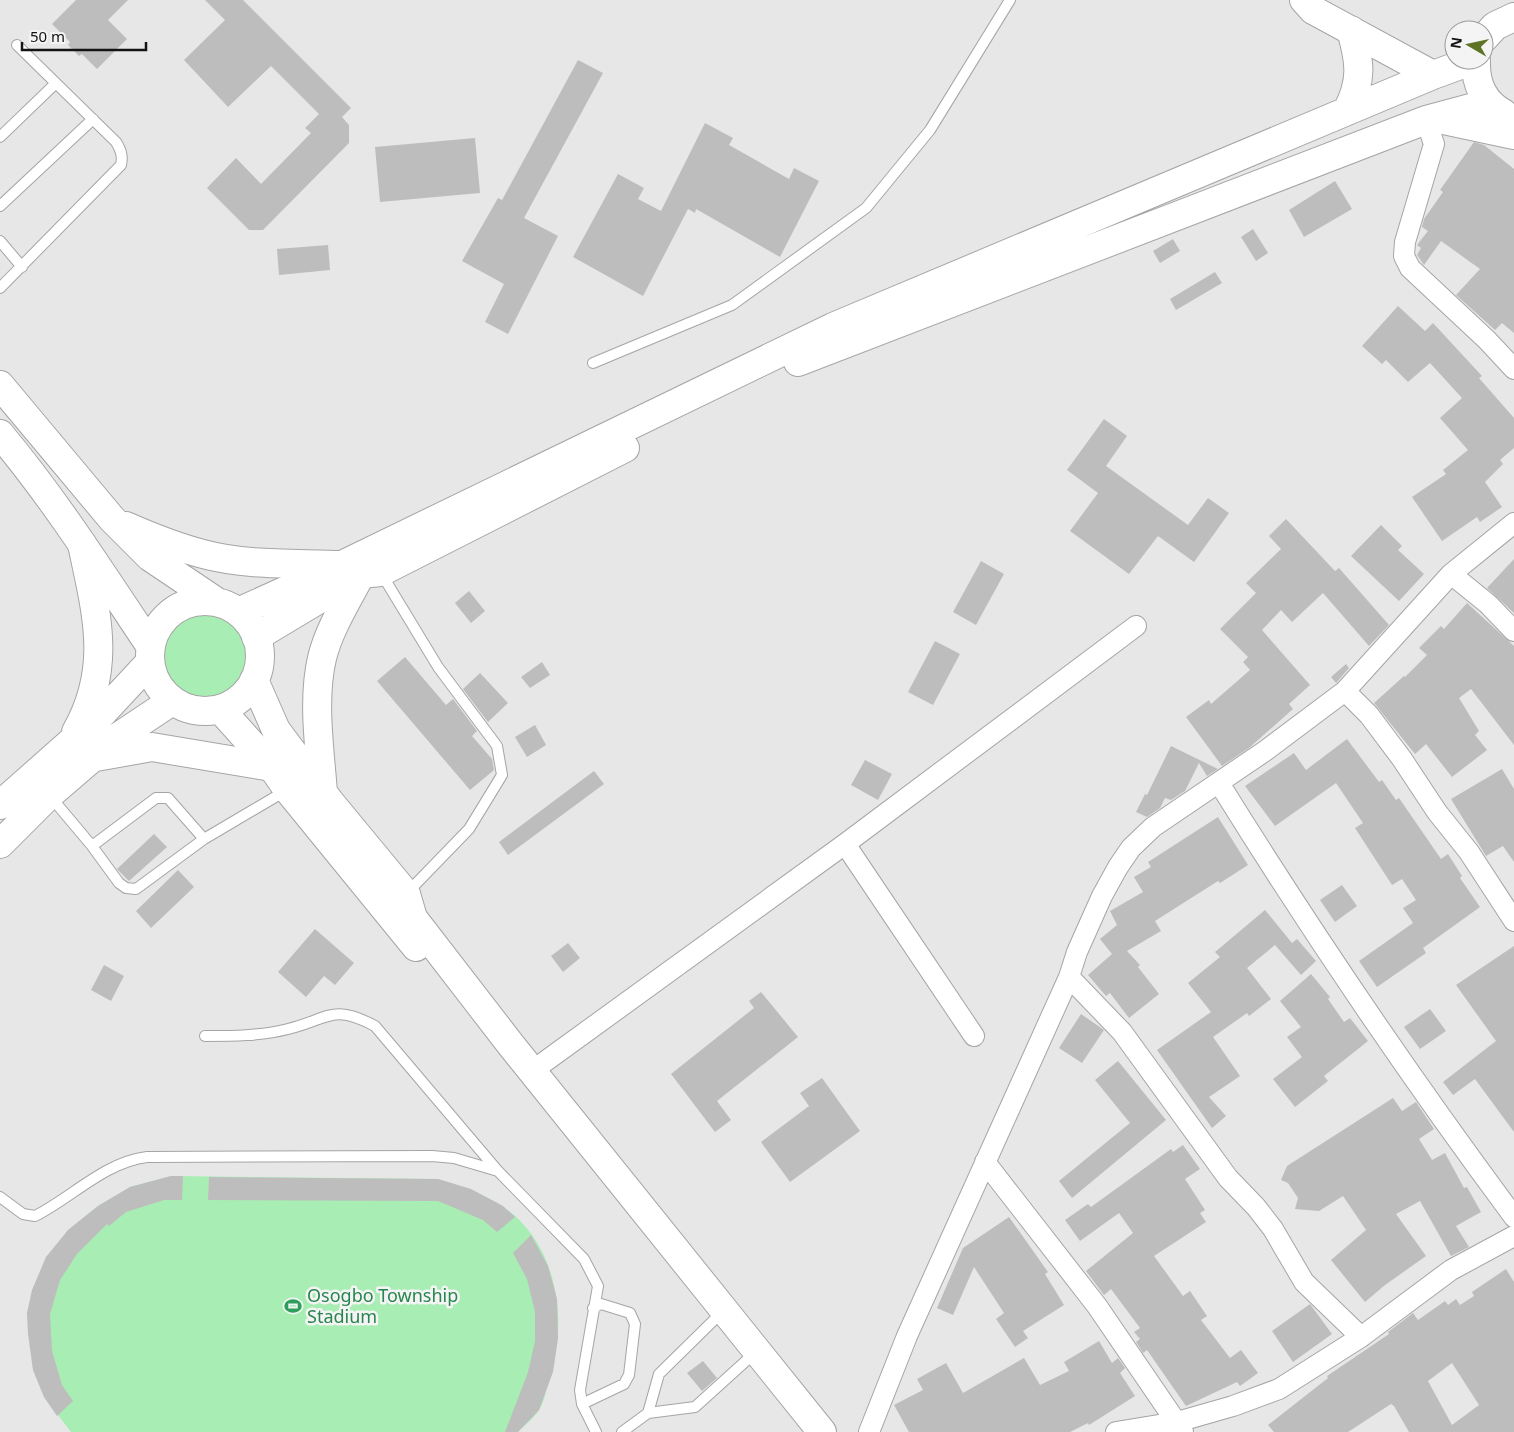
<svg xmlns="http://www.w3.org/2000/svg" width="1514" height="1432" font-family="'Noto Sans',sans-serif">
	<style>
		.green { fill: #a8edb3 }
		.building { fill: #bebdbd; fill-rule: evenodd }
		.lines { fill: none; stroke-linecap: round; stroke-linejoin: round }
		.lane-casing { stroke: #a5a5a6; stroke-width: 12 }
		.street-casing { stroke: #a5a5a6; stroke-width: 22 }
		.secondary-casing { stroke: #a5a5a6; stroke-width: 30 }
		.primary-casing { stroke: #a5a5a6; stroke-width: 30 }
		.highway-casing { stroke: #a5a5a6; stroke-width: 30 }
		.lane { stroke: #fff; stroke-width: 10 }
		.street { stroke: #fff; stroke-width: 20 }
		.secondary { stroke: #fff; stroke-width: 28 }
		.primary { stroke: #fff; stroke-width: 28 }
		.highway { stroke: #fff; stroke-width: 28 }
		.labels { text-anchor: middle; stroke-width: 5; stroke-linejoin: round; paint-order: stroke }
		.leisure-label { font-size: 18px; fill: #27864d; stroke: #f4f4f5; text-anchor: start }
	</style>
	<rect width="100%" height="100%" fill="#e7e7e8"/>
	<path class="green" d="M163 658a45 45 0 1 1 90 0a45 45 0 1 1-90 0Z
		M171,1176L438,1179C472,1189 507,1202 529,1231C563,1275 565,1338 547,1388C545,1395 543,1404 539,1410C534,1418 525,1425 518,1432H71L44,1397L33,1370L27,1313L68,1230L98,1206L130,1187Z"/>
	<path class="building" d="M76,0H128L108,20L127,39L97,69L82,54L79,56L68,45L70,42L52,24Z
		M205,0H243L351,108L342,117L349,125V143L263,230H249L207,188L236,158L261,184L311,133L305,128L319,114L271,66L228,107L184,60L225,20Z
		M578,60L603,73L524,218L558,236L508,334L485,322L504,284L462,261L498,198L502,200Z
		M705,123L733,138L729,145L789,179L794,168L819,181L780,257L696,209L695,213L688,209L643,296L573,257L618,174L644,188L638,199L661,211Z
		M475,138L480,193L380,202L375,147Z
		M1474,142L1484,145L1514,169V333L1502,323L1495,330L1456,295L1480,269L1441,241L1424,265L1417,255L1421,248L1417,245L1428,231L1422,227L1424,219L1443,192L1440,190Z
		M1335,181L1352,209L1304,237L1289,210Z
		M1253,229L1268,253L1256,261L1241,237Z
		M1173,239L1180,251L1160,263L1153,251Z
		M328,245L330,270L279,275L277,249Z
		M1215,272L1222,283L1176,310L1170,299Z
		M1398,306L1425,331L1433,323L1482,376L1479,378L1514,418V448L1500,460L1503,464L1485,482L1502,507L1480,522L1477,517L1442,541L1412,497L1446,474L1443,470L1468,450L1440,418L1462,398L1430,363L1408,382L1386,360L1382,364L1362,346Z
		M1104,419L1127,436L1106,466L1188,525L1208,498L1229,513L1194,562L1158,536L1129,574L1070,531L1098,493L1067,470Z
		M1286,519L1335,571L1339,568L1389,625L1369,646L1323,593L1292,622L1281,610L1262,630L1310,685L1289,704L1293,709L1249,748L1222,766L1186,717L1209,700L1211,704L1250,670L1243,662L1248,657L1220,629L1256,593L1246,583L1281,549L1269,536Z
		M1381,525L1402,546L1398,550L1424,574L1399,601L1351,556Z
		M1514,559V613L1487,588Z
		M981,561L1004,574L976,625L953,612Z
		M469,591L485,611L471,623L455,603Z
		M1467,603L1514,646V745L1471,689L1459,698L1479,731L1475,735L1487,750L1452,777L1426,744L1415,754L1374,703L1404,676L1405,677L1427,655L1419,648L1441,626L1444,629Z
		M935,641L960,654L933,705L908,692Z
		M405,657L446,705L453,699L477,731L472,736L492,759L494,770L470,790L377,681Z
		M542,662L550,675L530,688L521,677Z
		M1346,664L1349,668L1336,683L1331,677Z
		M480,673L508,703L488,722L463,689Z
		M535,725L546,745L527,757L515,737Z
		M1347,739L1379,782L1382,780L1396,800L1399,798L1441,859L1448,854L1462,876L1460,878L1480,907L1423,948L1426,953L1377,987L1359,961L1413,923L1403,908L1416,900L1402,879L1392,885L1355,828L1363,823L1336,783L1275,826L1245,786L1294,753L1306,770Z
		M1171,746L1218,769L1207,776L1199,763L1185,791L1171,800L1165,798L1160,808L1147,817L1136,812L1145,794L1147,795Z
		M865,760L892,774L878,800L851,785Z
		M1502,769L1514,789V862L1503,846L1486,856L1451,799Z
		M594,771L604,784L508,855L499,842Z
		M1218,817L1248,865L1220,883L1218,881L1155,921L1161,931L1127,951L1140,965L1138,967L1159,994L1129,1018L1110,993L1106,996L1088,975L1112,954L1100,939L1117,925L1110,911L1143,892L1134,877L1151,867L1148,862Z
		M154,834L167,847L129,881L117,869Z
		M178,870L194,887L151,928L136,911Z
		M1342,885L1357,906L1335,922L1320,900Z
		M1265,910L1292,943L1297,939L1316,961L1301,975L1275,945L1247,968L1271,999L1249,1016L1247,1013L1213,1037L1240,1076L1209,1097L1226,1116L1212,1128L1157,1050L1211,1012L1188,983L1220,957L1215,952Z
		M315,929L354,963L335,985L324,976L306,997L278,972Z
		M568,943L580,958L563,972L551,956Z
		M1514,946V1132L1475,1079L1453,1095L1443,1082L1496,1041L1456,985Z
		M104,965L124,976L111,1001L91,990Z
		M1311,974L1330,997L1328,999L1344,1022L1350,1018L1368,1041L1324,1076L1328,1081L1295,1107L1273,1079L1302,1057L1287,1037L1301,1027L1280,1001Z
		M761,992L798,1037L717,1101L731,1120L715,1132L671,1074L754,1008L749,1001Z
		M1430,1009L1446,1031L1420,1049L1404,1027Z
		M1081,1014L1104,1030L1082,1063L1059,1048Z
		M1118,1061L1166,1120L1072,1198L1059,1181L1130,1123L1095,1080Z
		M822,1078L860,1131L790,1182L761,1142L809,1106L800,1093Z
		M1393,1098L1402,1111L1416,1102L1434,1129L1419,1139L1432,1160L1445,1153L1464,1188L1467,1187L1481,1212L1456,1226L1469,1247L1451,1256L1420,1201L1396,1214L1426,1256L1385,1285L1365,1302L1331,1260L1366,1230L1343,1196L1319,1211L1295,1209L1298,1198L1288,1183L1281,1180L1287,1166Z
		M1183,1145L1200,1169L1185,1179L1205,1210L1200,1213L1206,1222L1154,1256L1183,1296L1190,1291L1207,1316L1201,1320L1230,1358L1241,1350L1258,1373L1240,1386L1237,1382L1186,1406L1147,1350L1143,1353L1136,1342L1140,1339L1134,1332L1140,1328L1111,1289L1104,1295L1086,1271L1133,1233L1119,1213L1080,1241L1065,1220L1088,1204L1091,1207L1171,1149L1173,1152Z
		M171,1176H183L182,1200H164L126,1212L109,1226L107,1224L77,1254L60,1280L50,1314L52,1351L62,1385L73,1401L57,1416L44,1397L33,1370L28,1334L27,1313L32,1290L46,1257L68,1230L98,1206L130,1187Z
		M209,1177L438,1179L471,1189L503,1206L515,1217L497,1232L483,1220L438,1201L208,1200Z
		M1009,1217L1048,1272L1045,1274L1064,1305L1023,1331L1028,1338L1015,1347L996,1319L1004,1313L974,1267L953,1315L937,1308L963,1248Z
		M531,1235L548,1266L557,1299L558,1338L553,1372L539,1410L518,1432H505L528,1372L535,1341V1312L527,1279L513,1253Z
		M1506,1269L1514,1282V1432H1409L1394,1406L1391,1404L1348,1432H1274L1268,1425L1328,1378L1327,1376L1389,1334L1388,1332L1413,1313L1418,1320L1445,1301L1448,1305L1456,1299L1460,1305L1474,1296L1472,1292ZM1452,1363L1479,1405L1452,1425L1428,1381Z
		M1310,1304L1332,1334L1293,1362L1272,1331Z
		M1099,1341L1112,1363L1118,1358L1125,1368L1120,1373L1135,1396L1089,1425L1088,1423L1070,1432H909L894,1405L923,1390L917,1379L946,1363L963,1393L1024,1358L1040,1385L1069,1371L1064,1362Z
		M703,1361L717,1378L702,1391L687,1373Z"/>
	<g class="lines">
		<g class="lane-casing">
			<path id="lane" d="M0,137L55,84
				M0,206L93,119
				M0,241L22,267
				M0,288L121,165C123,156 121,150 116,142L17,45
				M593,363L732,305L866,208L930,130L1010,0
				M381,573L438,667L497,746L502,775L469,829L407,893
				M50,796L92,846L119,883L126,888L136,889L204,839L287,790
				M92,846L156,798H168L204,839
				M205,1036C232,1036 261,1036 288,1029C329,1019 332,1003 375,1026L497,1170
				M0,1197L23,1214L35,1216C71,1198 105,1162 147,1157L432,1156L454,1158L498,1171L584,1259L598,1286L580,1390L582,1404L596,1432
				M714,1320L659,1374L648,1413L695,1407L747,1360
				M582,1404L624,1384L629,1375L635,1324L630,1313L601,1304L593,1308
				M622,1432L648,1413"/>
		</g>
		<g class="street-casing">
			<path id="street" d="M1426,120L1434,144L1405,242L1404,256L1410,268L1487,340L1514,369
				M1451,574L1488,604L1514,631
				M1345,691L1369,715L1402,759L1437,812L1469,852L1514,921
				M1219,783C1311,931 1410,1077 1514,1217
				M845,844L974,1036
				M1069,977L1122,1032L1228,1178L1256,1207L1273,1229L1304,1282L1361,1337
				M532,1071L845,844L1136,626
				M985,1162L1097,1306L1183,1432
				M869,1432L907,1336L1069,977L1077,952L1102,896L1118,867L1131,848L1153,827L1265,751L1345,691L1451,574L1514,523
				M1116,1432L1177,1422L1233,1406L1279,1389L1361,1337L1451,1270L1514,1236"/>
		</g>
		<g class="secondary-casing">
			<path id="secondary" d="M1304,0L1313,10L1433,75
				M1484,38L1495,26L1514,17
				M1476,60C1475,82 1483,102 1503,113
				M1347,111C1363,80 1360,62 1351,30
				M1439,119L1514,135
				M798,362L1426,120L1489,103
				M238,612L342,565L833,327L1433,75L1474,60
				M256,637L361,574L381,572L625,448"/>
		</g>
		<g class="primary-casing">
			<path id="primary" d="M0,385L112,519L150,557L217,602
				M0,434C56,501 102,574 151,647
				M126,526C151,537 176,547 203,554C247,566 296,563 342,565
				M150 656a55 55 0 1 1 110 0a55 55 0 1 1-110 0Z
				M254,680L276,730L330,802L406,894L413,918L511,1045L822,1432
				M220,709L272,767L288,790L416,947
				M323,793C320,750 312,701 322,658C329,629 347,601 361,574"/>
		</g>
		<g class="highway-casing">
			<path id="highway" d="M76,732C113,667 96,612 82,544
				M96,757L152,747L272,767
				M0,805L96,720L150,662
				M0,844L49,795L112,741L172,701"/>
		</g>
		<use href="#lane" class="lane"/>
		<use href="#street" class="street"/>
		<use href="#secondary" class="secondary"/>
		<use href="#primary" class="primary"/>
		<use href="#highway" class="highway"/>
	</g>
	<defs>
		<g id="stadium-bare" transform="scale(1.35)"><path d="M0-5a6.5 5 0 1 0 0 10a6.5 5 0 1 0 0-10ZM-3.5-1.8h7v3.6h-7Z" fill="#2e9e5b" stroke="#f4f4f5" stroke-width="2.5" paint-order="stroke"/></g>
	</defs>
	<g fill-rule="evenodd">
		<use href="#stadium-bare" x="293" y="1306"/>
	</g>
	<g class="labels">
		<g class="leisure-label">
			<text x="307" y="1302">Osogbo Township<tspan x="307" dy="21">Stadium</tspan></text>
		</g>
	</g>
	<g transform="translate(1469 45) rotate(279)"><circle r="24" fill="#f4f4f5" stroke="#9a9a9b"/>
	<path d="M0-4L9 19L0 12L-9 19Z" fill="#5e7424"/>
	<text y="-8" font-size="14" font-weight="bold" text-anchor="middle" fill="#131313">N</text>
	</g>
	<path d="M22 42v8h124v-8" fill="none" stroke="#131313" stroke-width="2.5"/>
	<text x="30" y="42" font-size="15" fill="#131313" stroke="#f4f4f5" stroke-width="4" paint-order="stroke">50 m</text>
</svg>
